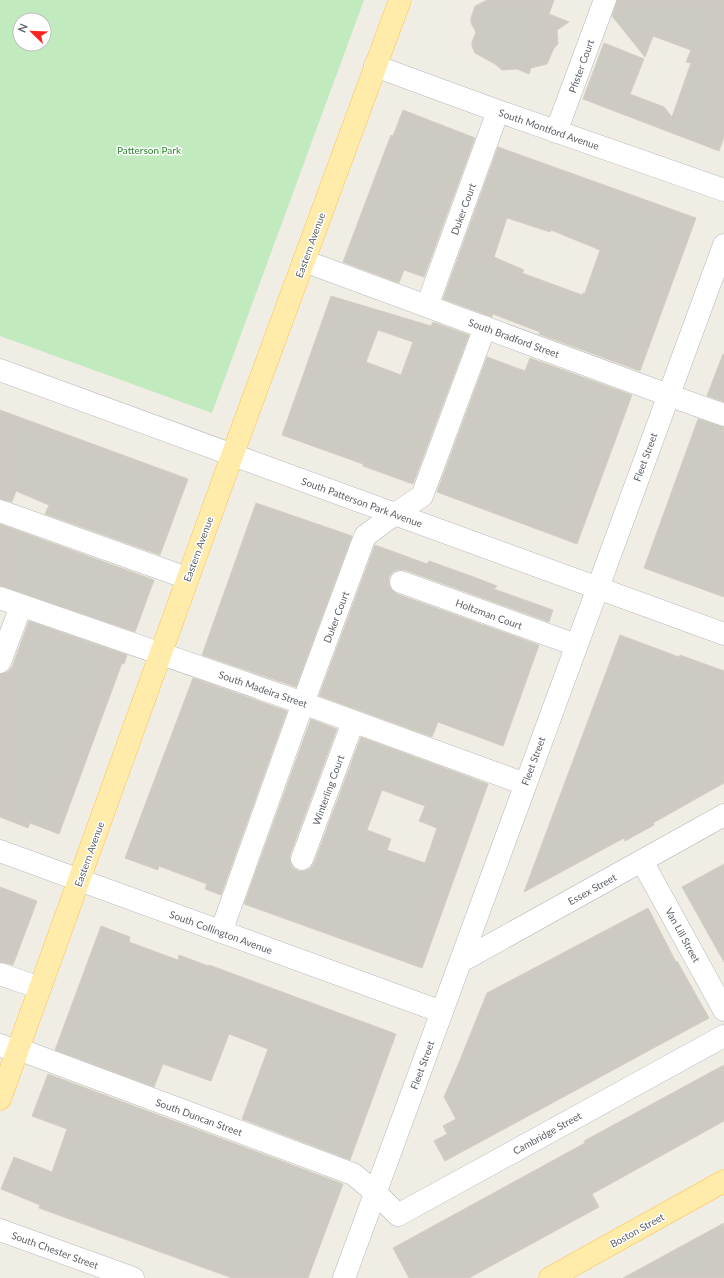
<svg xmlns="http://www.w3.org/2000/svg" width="724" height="1278" font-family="Lato,sans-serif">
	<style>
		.green { fill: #c1eabe; fill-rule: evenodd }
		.building { fill: #cdc9c3; stroke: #d5cec2; fill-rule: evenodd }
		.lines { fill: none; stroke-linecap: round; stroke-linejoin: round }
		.minor-casing { stroke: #b5b8bc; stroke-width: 23 }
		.major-casing { stroke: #ffc34e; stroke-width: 23 }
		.minor { stroke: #fff; stroke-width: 22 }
		.major { stroke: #ffecaa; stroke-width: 22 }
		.labels { text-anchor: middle; stroke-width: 3; stroke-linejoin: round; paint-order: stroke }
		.street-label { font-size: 10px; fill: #5c6166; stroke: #fff }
		.park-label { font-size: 10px; fill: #2d852c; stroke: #fff }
	</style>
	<rect width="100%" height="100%" fill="#f0ede4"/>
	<path class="green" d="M0,0H364L212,413L0,336ZM20,20H44V44H20Z"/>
	<path class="building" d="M487,0H554L549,14L569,22L557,30L558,44L554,48L547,64L531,68L529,74L517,69L502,70L495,64L475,53L472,46V42L476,32L471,23V18L475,6Z
		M617,0H724V137L719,151L583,99L604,43L644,59L630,94L664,107L672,117L691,63L686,62L691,50L653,36L645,57L612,16Z
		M403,110L475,138L424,277L404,270L399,283L343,262L386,148L391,135L393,136Z
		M498,147L696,218L640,371L539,334L540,332L493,314L492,317L443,299ZM507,218L550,232L551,230L600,250L585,293H583L582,295L522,273L524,270L494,257Z
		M331,296L431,326L433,322L469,335L413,484L363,466V464L282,435ZM378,330L413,342L401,375L366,362Z
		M723,354H724V402L707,396Z
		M487,357L525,371L530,358L632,395L577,544L437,492Z
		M0,410L188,479L160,555L45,514L49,505L16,491L12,502L0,499Z
		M698,419L724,427V597L644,568Z
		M256,503L352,536L296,687L202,655Z
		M0,524L154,580L135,632L0,586Z
		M375,545L427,564L429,561L471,576L497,586L494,589L553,610L549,622L405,570H398L393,572L389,577V585L392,590L397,594L539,645L503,746L438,722L432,737L319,696Z
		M29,621L127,655L124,664L122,663L59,834L30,823L28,828L0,817V674L8,672L12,667Z
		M620,635L679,657L680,655L724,671V783L653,823L654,825L625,841L624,838L524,892Z
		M193,678L287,711L221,895L205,889L207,884L159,866L158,870L125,858Z
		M311,719L337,729L290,855V861L292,867L298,871H304L310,869L314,863L361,737L488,784L422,968L244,904ZM382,790L425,806L419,821L437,828L425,863L387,850L391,839L367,830Z
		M724,864V962L682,887Z
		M0,887L37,901L13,965L0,962Z
		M648,908L676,962L677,961L709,1018L445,1161L434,1141L447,1134L443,1126L456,1119L444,1097L458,1065L487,993Z
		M101,926L130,937L129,942L178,960L179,955L208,966L209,965L396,1034L350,1160L242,1119L268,1049L229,1034L211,1081L163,1064L154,1087L55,1050Z
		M724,1065V1121L592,1194L599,1207L469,1278H409L393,1248L585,1143L584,1141Z
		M48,1074L343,1184L308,1278H232L39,1208L40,1205L1,1189L14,1157L52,1172L67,1129L32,1116Z
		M724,1223V1278H623Z"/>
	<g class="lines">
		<g class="minor-casing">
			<path id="minor" d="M375,66L498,111L724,190
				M556,132L605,0
				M304,261L668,395L724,415
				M427,306L498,111
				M0,370L724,634
				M0,511L187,578
				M401,582L576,645
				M0,598L303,703L525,784
				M0,662L21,606
				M0,851L442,1012
				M302,859L353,722
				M642,861L724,1010
				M221,932L303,703L365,536L395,514L422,496L485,327
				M460,962L724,815
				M0,974L40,988
				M0,1045L17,1052
				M18,1049L353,1174L375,1192L398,1215L724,1036
				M0,1230L133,1278
				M344,1278L724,245"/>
		</g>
		<g class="major-casing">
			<path id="major" d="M0,1099L232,456L400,0
				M550,1278L724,1181"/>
		</g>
		<use href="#minor" class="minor"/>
		<use href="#major" class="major"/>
	</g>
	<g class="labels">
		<g class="street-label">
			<text transform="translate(581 66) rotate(-70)" y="4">Pfister Court</text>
			<text transform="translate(549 129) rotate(19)" y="4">South Montford Avenue</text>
			<text transform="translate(463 209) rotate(-70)" y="4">Duker Court</text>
			<text transform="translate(310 245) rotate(-70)" y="4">Eastern Avenue</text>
			<text transform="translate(514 338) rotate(20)" y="4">South Bradford Street</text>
			<text transform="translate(645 457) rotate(-70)" y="4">Fleet Street</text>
			<text transform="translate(362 502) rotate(20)" y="4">South Patterson Park Avenue</text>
			<text transform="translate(198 549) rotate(-70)" y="4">Eastern Avenue</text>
			<text transform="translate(489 614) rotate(20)" y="4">Holtzman Court</text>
			<text transform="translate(336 617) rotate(-69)" y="4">Duker Court</text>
			<text transform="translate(263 689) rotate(19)" y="4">South Madeira Street</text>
			<text transform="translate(533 761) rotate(-70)" y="4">Fleet Street</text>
			<text transform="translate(328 790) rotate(-70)" y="4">Winterling Court</text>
			<text transform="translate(89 854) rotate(-70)" y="4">Eastern Avenue</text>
			<text transform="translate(592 889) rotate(-29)" y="4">Essex Street</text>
			<text transform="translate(221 932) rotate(20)" y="4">South Collington Avenue</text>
			<text transform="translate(683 935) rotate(61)" y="4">Van Lill Street</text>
			<text transform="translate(422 1065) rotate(-70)" y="4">Fleet Street</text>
			<text transform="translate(199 1117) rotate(20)" y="4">South Duncan Street</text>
			<text transform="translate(547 1133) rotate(-29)" y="4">Cambridge Street</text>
			<text transform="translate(637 1230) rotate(-29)" y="4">Boston Street</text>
			<text transform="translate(55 1250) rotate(20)" y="4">South Chester Street</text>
		</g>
		<g class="park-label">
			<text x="149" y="154">Patterson Park</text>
		</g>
	</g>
	<g transform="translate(32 32) rotate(293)"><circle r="19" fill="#ffffff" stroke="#bec0c2"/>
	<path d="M0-3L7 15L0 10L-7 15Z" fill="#fa2420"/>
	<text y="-6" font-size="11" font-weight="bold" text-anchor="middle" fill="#5c6166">N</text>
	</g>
</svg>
